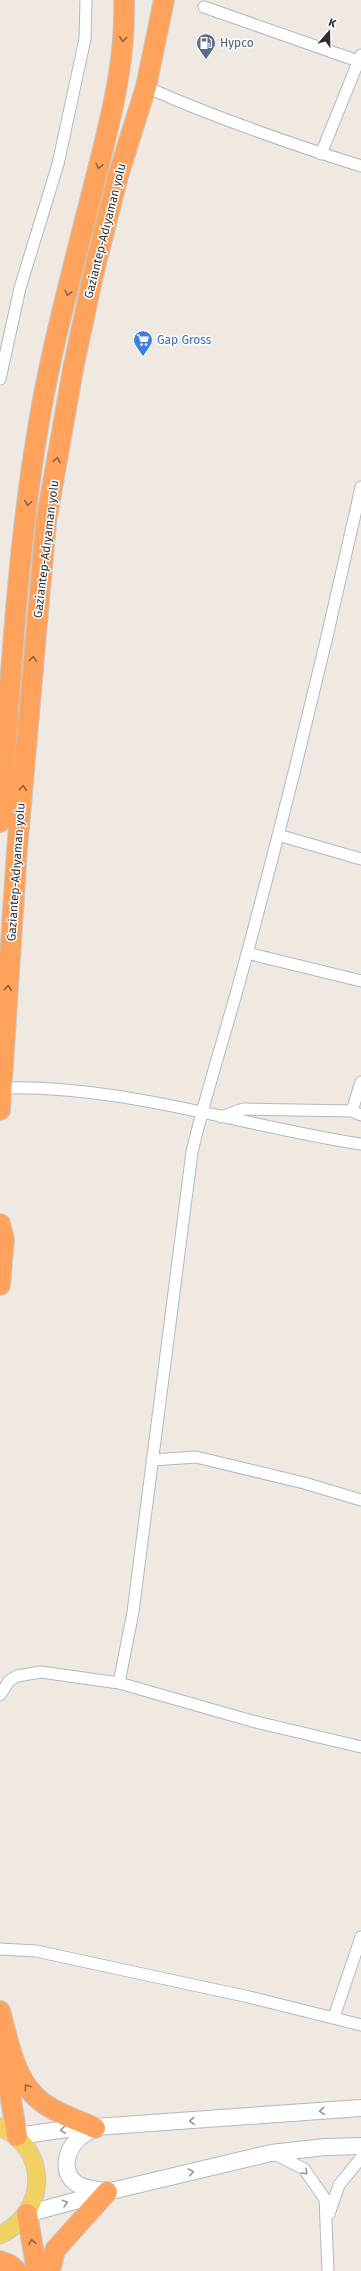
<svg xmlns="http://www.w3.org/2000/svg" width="361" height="2271" font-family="'Fira Sans',sans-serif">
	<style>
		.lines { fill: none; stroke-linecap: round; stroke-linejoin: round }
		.street-casing { stroke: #b4b7c1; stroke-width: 13 }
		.secondary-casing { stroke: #b4b7c1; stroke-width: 18 }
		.primary-casing { stroke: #c9c9c9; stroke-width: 19 }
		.highway-casing { stroke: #c9c9c9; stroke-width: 22 }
		.street { stroke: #fff; stroke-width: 11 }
		.secondary { stroke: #fff; stroke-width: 16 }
		.primary { stroke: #f2d163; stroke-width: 17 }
		.highway { stroke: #ffa35c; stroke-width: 20 }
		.oneway { stroke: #8c6343 }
		.oneway2 { stroke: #969696 }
		.labels { text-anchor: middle; stroke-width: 3; stroke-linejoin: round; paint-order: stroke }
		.service-label { font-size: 12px; fill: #4e5e75; stroke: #fff; text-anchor: start }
		.street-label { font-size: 12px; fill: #2e2e2e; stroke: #fff }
		.shop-label { font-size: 12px; fill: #366cbe; stroke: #fff; text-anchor: start }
	</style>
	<rect width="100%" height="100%" fill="#efe9e1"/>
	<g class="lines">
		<g class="street-casing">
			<path id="street" d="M204,7L358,61
				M146,87C216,118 288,143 361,166
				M321,154L361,55
				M0,379L20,288L58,164L85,39L86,0
				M278,835L361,859
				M247,953L361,981
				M0,1088C122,1084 242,1126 361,1144
				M352,1111L361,1082
				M221,1117L243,1109L352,1111L361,1115
				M152,1460L196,1457L304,1483L361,1500
				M119,1683L133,1612L192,1152C206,1092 225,1035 241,976C285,814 325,651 361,487
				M0,1695L9,1681L17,1676L41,1672L119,1683L252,1721L361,1747
				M0,1949L36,1951L249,1997L361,2025
				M334,2017L361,1937
				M273,2153L304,2169L325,2199L328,2271
				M329,2214L339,2185L361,2158"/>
		</g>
		<g class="secondary-casing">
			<path id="secondary" d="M95,2128C90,2131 84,2134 79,2138C66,2150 60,2172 77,2184C85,2189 95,2189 104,2191
				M17,2136L67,2129L361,2108
				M27,2214L107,2192L271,2153L325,2147L361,2146"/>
		</g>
		<g class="primary-casing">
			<path id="primary" d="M0,2127C50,2149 48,2212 0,2235"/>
		</g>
		<g class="highway-casing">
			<path id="highway" d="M0,822C12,668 18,512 51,360C65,296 82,233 98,169C112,114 126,58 124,0
				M0,1110L17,850L46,522L74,364L94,271L118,176L146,87L164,0
				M0,1224L4,1239L0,1285
				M0,2011C8,2039 13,2072 33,2094C48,2111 76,2119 95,2128
				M4,2058L17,2136
				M27,2214L37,2271
				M0,2261L10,2265L17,2271
				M50,2271L55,2250L107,2192"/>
		</g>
		<use href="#street" class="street"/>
		<use href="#secondary" class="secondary"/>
		<use href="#primary" class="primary"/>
		<use href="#highway" class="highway"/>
	</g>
	<defs><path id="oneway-chevron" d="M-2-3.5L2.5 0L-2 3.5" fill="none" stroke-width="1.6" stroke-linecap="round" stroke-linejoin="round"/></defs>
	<g class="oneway">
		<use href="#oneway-chevron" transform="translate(123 39) rotate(96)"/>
		<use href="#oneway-chevron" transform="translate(99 166) rotate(104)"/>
		<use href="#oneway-chevron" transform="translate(68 293) rotate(104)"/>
		<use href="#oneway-chevron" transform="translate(57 460) rotate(-80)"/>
		<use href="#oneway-chevron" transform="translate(28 503) rotate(98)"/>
		<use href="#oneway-chevron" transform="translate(33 659) rotate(-85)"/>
		<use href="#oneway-chevron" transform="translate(23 788) rotate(-85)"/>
		<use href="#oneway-chevron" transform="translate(8 988) rotate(-86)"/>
		<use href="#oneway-chevron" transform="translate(27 2087) rotate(-126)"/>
		<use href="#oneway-chevron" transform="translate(32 2242) rotate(-99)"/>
	</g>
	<g class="oneway2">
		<use href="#oneway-chevron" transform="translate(322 2111) rotate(176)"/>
		<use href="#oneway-chevron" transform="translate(192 2121) rotate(176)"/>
		<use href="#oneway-chevron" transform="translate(63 2130) rotate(173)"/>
		<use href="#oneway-chevron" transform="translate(191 2172) rotate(-13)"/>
		<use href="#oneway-chevron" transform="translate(305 2172) rotate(46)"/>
		<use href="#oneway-chevron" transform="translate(65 2203) rotate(-15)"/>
	</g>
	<defs>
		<g id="fuel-pin" transform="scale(1)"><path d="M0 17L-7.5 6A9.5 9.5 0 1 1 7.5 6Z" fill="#5c6f8a" stroke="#fff"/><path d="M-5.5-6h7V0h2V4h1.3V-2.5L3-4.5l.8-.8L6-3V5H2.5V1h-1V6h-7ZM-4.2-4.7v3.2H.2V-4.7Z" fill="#fff"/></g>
		<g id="supermarket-pin" transform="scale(1)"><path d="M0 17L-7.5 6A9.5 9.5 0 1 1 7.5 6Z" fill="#3f7fe0" stroke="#fff"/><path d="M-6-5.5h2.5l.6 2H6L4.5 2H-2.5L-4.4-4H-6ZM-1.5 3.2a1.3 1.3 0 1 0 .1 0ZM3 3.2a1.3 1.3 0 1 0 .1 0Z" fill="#fff"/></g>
	</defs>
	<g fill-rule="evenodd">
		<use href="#fuel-pin" x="206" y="43"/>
		<use href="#supermarket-pin" x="143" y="340"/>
	</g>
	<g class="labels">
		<g class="service-label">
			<text x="220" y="47">Hypco</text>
		</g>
		<g class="street-label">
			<text transform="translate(105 231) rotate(-76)" y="4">Gaziantep-Adıyaman yolu</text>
			<text transform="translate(46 549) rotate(-83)" y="4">Gaziantep-Adıyaman yolu</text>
			<text transform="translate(16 872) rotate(-86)" y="4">Gaziantep-Adıyaman yolu</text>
		</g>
		<g class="shop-label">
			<text x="157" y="344">Gap Gross</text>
		</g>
	</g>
	<g transform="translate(329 32) rotate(20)" stroke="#ffffff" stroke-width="3" paint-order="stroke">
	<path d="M0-3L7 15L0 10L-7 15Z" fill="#2e2e2e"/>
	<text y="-6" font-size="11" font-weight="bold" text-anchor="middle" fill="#2e2e2e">K</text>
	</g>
</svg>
